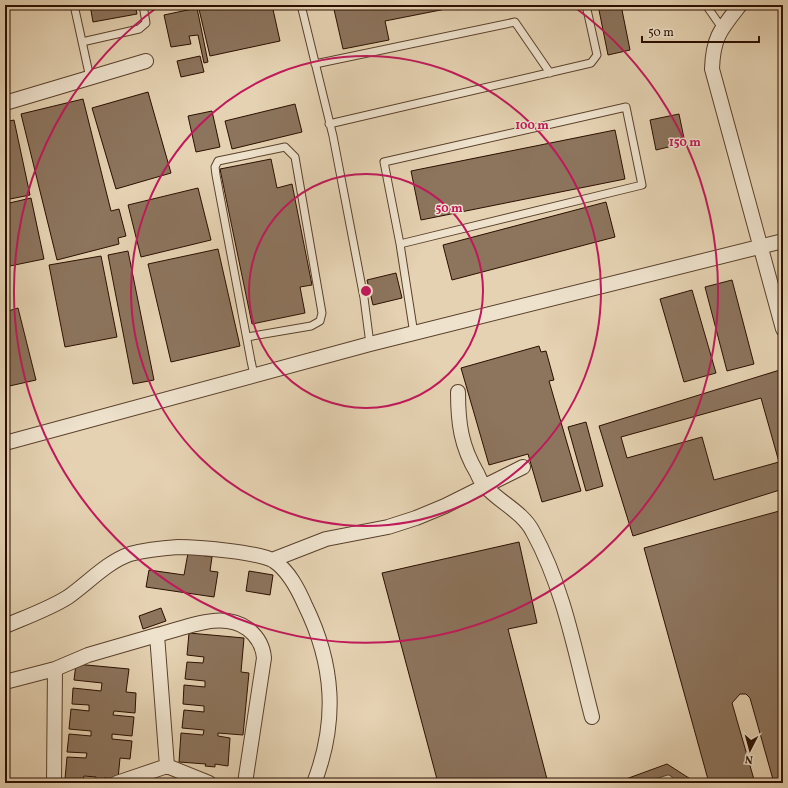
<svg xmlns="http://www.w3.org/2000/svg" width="788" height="788" font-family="Vollkorn,serif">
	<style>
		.building { fill: #8c745d; stroke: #2b0f00; fill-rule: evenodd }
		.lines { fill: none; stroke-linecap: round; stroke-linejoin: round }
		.service-casing { stroke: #5a402c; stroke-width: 9 }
		.minor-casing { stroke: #5a402c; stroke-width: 16 }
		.service { stroke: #eee2cd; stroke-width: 7 }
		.minor { stroke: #eee2cd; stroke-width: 14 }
		.ring { fill: none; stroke: #c2185b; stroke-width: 2 }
		.centre { fill: #c2185b; stroke: #eee2cd; stroke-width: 2 }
		.ring-label { font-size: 12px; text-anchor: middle; font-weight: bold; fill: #c2185b; stroke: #eee2cd; stroke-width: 3; stroke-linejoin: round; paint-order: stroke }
	</style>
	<rect width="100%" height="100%" fill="#e5d2b2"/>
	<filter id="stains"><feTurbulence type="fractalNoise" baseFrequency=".005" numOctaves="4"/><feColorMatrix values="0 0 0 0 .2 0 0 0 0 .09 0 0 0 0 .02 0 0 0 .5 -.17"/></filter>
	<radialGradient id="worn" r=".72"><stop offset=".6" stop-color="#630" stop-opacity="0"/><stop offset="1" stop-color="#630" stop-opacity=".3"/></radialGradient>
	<path class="building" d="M90,5H135L137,14L93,22Z
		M198,5H272L280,41L210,56Z
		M333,5H466L385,21L389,40L343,49Z
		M598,5H621L630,50L608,55Z
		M197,8L208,62L204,63L198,35L189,36L191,44L171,47L164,15Z
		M200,56L204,72L181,77L177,61Z
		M148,92L171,173L116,189L92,108Z
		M83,99L111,211L119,209L126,236L118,238L119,244L57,260L21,114Z
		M295,104L302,132L232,149L225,121Z
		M212,111L220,147L196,152L188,116Z
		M679,114L685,143L656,150L650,120Z
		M14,120L30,195L5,200V122Z
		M615,130L625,179L421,220L411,171Z
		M271,159L277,188L292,184L312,285L300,287L305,313L252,324L220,169Z
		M198,188L211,240L141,257L128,205Z
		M31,198L44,259L5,267V204Z
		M606,202L615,237L452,280L443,245Z
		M218,249L240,346L171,362L148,264Z
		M128,251L154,380L133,384L108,255Z
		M101,256L117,337L65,347L49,265Z
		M396,273L402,298L373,305L367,280Z
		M732,280L754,364L727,371L705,287Z
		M692,290L716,373L684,382L660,299Z
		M18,308L36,380L5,387V312Z
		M539,346L541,352L546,351L554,380L549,381L581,491L542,502L528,454L489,465L461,368Z
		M783,369L780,396L783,404V489L633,536L599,426ZM761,398L779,462L714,480L702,437L627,458L621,437Z
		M586,422L603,486L586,491L568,427Z
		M783,510V783H774L750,698L746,694H740L732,703L755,783H709L644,548Z
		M519,542L537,623L508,629L548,783H438L382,573Z
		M188,553L212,557L210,571L218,572L214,597L146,587L149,570L184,575Z
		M249,571L273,575L270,595L246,591Z
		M161,608L166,621L143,629L139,616Z
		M189,633L244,638L241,672L249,673L243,735L218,733V736L230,738L228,766L215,764V767L205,766L206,764L179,762L181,733L203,735L204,730L182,728L184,710L204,712V706L183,704L184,685L205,687V681L185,679L187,662L203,663L204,657L187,655Z
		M76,664L129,669L126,692L136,693L135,713L114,711L113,715L134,717L132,736L112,734V739L132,741L130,759L120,758L118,779L104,778V782H96V777L84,776L83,780L65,779L67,757L86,758L87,753L67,752L69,734L91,736V731L69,729L71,709L89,711V705L72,704L73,688L101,691L102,683L74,680Z
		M667,764L692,780V783H615Z"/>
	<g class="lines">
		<g class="service-casing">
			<path id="service" d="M74,5L90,78
				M301,5L333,136L364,298L370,344
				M706,5L722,28
				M82,42L139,29L146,23L143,5
				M315,64L515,22L550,73
				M329,124L591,63L597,55L586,5
				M400,244L642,185L626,107L384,162L400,244L414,334
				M247,337L311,326L320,321L322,313L295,157L285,147L218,161L215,167L216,175L251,361L254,375
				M655,783L668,779L673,783"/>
		</g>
		<g class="minor-casing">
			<path id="minor" d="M740,5C721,29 713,37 712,69L783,329
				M5,103L146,61
				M458,392C458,423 461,446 477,473C479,477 481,483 485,486C499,502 523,512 533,532C564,588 576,656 592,717
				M5,443L370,344L783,241
				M272,560L326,539L388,527L416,518L445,506L523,467
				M5,626C26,617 49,609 68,597C88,583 107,562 130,554C145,550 163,548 178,547C197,547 259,552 274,561C289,571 298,589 305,605C334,664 338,721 314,783
				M5,682L55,669
				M167,766L157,635C186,628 222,610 248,629C258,637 263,646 264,658L245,783
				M54,783L55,669L88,655L157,635
				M117,783L167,766L209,783"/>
		</g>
		<use href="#service" class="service"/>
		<use href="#minor" class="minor"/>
	</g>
	<g class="ring">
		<circle cx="366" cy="291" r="117"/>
		<circle cx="366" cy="291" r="235"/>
		<path d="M573 6A352 352 0 1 1 159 6"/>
	</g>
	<circle cx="366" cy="291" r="6" class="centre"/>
	<g class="ring-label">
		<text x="532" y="129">100 m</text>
		<text x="685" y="146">150 m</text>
		<text x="449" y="212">50 m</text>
	</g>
	<rect width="788" height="788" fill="none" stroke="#e5d2b2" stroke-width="20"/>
	<rect x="6" y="6" width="776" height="776" fill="none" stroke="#2b0f00" stroke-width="2"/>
	<rect x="10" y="10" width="768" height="768" fill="none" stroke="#2b0f00"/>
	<g transform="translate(750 750) rotate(186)" stroke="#eee2cd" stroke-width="3" paint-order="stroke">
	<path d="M0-3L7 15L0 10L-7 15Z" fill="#2b0f00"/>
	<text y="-6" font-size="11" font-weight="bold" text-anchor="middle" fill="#2b0f00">N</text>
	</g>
	<path d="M642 36v6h117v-6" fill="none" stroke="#2b0f00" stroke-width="2"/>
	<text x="648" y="36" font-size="12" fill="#2b0f00" stroke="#eee2cd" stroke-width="3" paint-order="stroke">50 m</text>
	<rect width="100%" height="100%" filter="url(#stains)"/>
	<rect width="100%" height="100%" fill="url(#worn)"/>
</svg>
